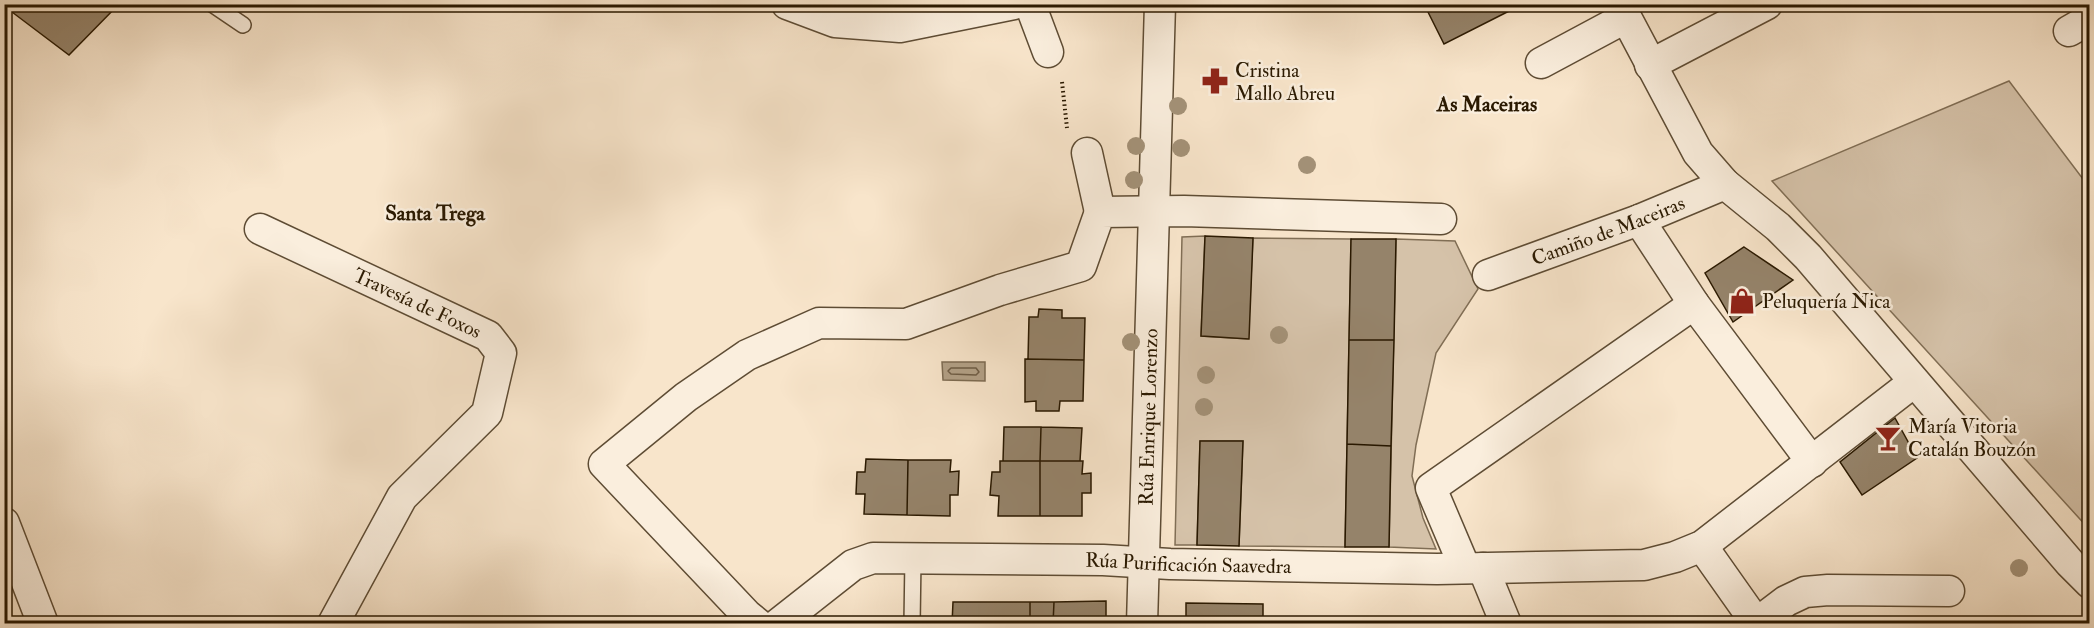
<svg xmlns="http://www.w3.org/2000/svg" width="2094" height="628" font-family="'IM FELL Double Pica',serif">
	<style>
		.green { fill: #d5c2a9; stroke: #806e55; stroke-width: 1.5 }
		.water { fill: #b2a086; stroke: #7c6a51; stroke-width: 1.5 }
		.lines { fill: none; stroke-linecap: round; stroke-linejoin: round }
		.shore { stroke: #6e5c44; stroke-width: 1.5 }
		.building { fill: #95836a; stroke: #2a1901; stroke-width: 1.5 }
		.service-casing { stroke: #5e4c34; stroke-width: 18 }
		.minor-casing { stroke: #5e4c34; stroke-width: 33 }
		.path { stroke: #2a1901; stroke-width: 4; stroke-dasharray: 1.5 3; stroke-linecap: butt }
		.service { stroke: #faeedd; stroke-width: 15 }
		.minor { stroke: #faeedd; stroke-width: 30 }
		.tree { fill: #a39177 }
		.labels { text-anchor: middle; stroke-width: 5; stroke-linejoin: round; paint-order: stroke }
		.poi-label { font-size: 20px; fill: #2a1901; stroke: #faeedd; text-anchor: start }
		.street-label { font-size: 20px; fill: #2a1901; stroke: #faeedd }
		.neighbourhood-label { font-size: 21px; font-weight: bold; fill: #2a1901; stroke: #faeedd }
	</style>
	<rect width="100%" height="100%" fill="#f8e5cb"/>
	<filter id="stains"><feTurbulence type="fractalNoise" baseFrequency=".00333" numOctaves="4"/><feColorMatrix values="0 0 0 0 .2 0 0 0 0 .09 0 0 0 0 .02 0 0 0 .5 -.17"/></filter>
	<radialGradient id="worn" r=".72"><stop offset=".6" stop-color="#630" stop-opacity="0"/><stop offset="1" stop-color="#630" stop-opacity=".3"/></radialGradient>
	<path class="green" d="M2009,81L2089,187V529L1772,181Z
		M1205,236L1201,336L1248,339L1253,238L1351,239L1345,547L1239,546L1243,441H1200L1197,545H1175L1182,237Z
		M1396,239L1455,241L1478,289L1436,353L1416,445L1412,476L1423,518L1436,549L1389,547Z"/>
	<path class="water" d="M942,362H985V381L943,380Z"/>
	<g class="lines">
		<path class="shore" d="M951,368H976L979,372L976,375L951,374L948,371Z"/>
	</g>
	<path class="building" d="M4,4H119L69,55L4,6Z
		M1424,4H1523L1444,44Z
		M1205,236L1253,238L1249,339L1201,336Z
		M1351,239H1396L1394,340H1349Z
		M1744,247L1793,280L1733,322L1705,273Z
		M1039,309L1062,310V318H1085L1084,360L1028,359L1029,317H1038Z
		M1349,340H1394L1391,446L1347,444Z
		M1025,359L1084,360L1083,401H1060L1059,411H1036V401L1025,402Z
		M1895,418L1917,458L1862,495L1840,462Z
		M1004,427H1041L1040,461H1003Z
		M1041,427L1082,428L1080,461H1040Z
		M1200,441H1243L1239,546L1197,545Z
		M1347,444L1391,446L1389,547H1345Z
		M866,459L908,460L907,515L864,514L865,494H856L857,472H865Z
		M908,460H951L950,472L959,471L958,495H950V516L907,515Z
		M1000,461H1040V516H998L999,496L990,495L992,472H1000Z
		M1040,461H1083L1082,474L1091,473V493H1082V516H1040Z
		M1106,601V624H1053L1054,602Z
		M953,602H1030V624H952Z
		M1030,602H1054L1053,624H1030Z
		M1186,603L1263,604V624H1186Z"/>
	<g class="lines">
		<g class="service-casing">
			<path id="service" d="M212,4L243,25
				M912,624L913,558"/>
		</g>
		<g class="minor-casing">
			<g id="minor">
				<path d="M787,4L835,22L900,27L1014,4"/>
				<path d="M1030,4L1048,52"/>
				<path d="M1619,4L1698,153L1725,184L1778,227L1808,257L2070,563L2090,583"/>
				<path d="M2069,31L2090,19"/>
				<path d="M1541,63L1625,18"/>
				<path d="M1650,65L1767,4"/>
				<path d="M1087,153L1100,212"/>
				<path d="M1639,220L1694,304L1812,462"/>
				<path id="s1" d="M260,229L488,336L501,353L487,413L402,497L333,624"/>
				<path id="s2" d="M1488,275L1639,220L1725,184"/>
				<path d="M4,523L43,624"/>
				<path d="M1702,546L1757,624"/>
				<path d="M1465,568L1431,488L1694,304"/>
				<path d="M1483,568L1506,624"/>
				<path d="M1757,623L1786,601L1805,592L1828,590L1949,591"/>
				<path d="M758,624L747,615L604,464L686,397L747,355L819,323L906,324L1000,290L1081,266L1100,212L1184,211L1441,219"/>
				<path id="s3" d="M778,624L853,565L873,558L1103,560L1170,564L1437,569L1644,565L1675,557L1702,546L1914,382"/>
				<path id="s4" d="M1142,624L1160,4"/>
			</g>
		</g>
		<path class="path" d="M1062,82L1067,128"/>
		<use href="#service" class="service"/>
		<use href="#minor" class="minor"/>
	</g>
	<g class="tree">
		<circle cx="1178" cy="106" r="9"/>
		<circle cx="1136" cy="146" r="9"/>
		<circle cx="1181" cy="148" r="9"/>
		<circle cx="1307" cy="165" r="9"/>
		<circle cx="1134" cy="180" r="9"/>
		<circle cx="1279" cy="335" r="9"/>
		<circle cx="1131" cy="342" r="9"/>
		<circle cx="1206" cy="375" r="9"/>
		<circle cx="1204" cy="407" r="9"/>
		<circle cx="2019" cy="568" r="9"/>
	</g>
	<defs>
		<g id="pharmacy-bare" transform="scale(2.07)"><path d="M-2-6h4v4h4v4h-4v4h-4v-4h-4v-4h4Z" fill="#8f2418" stroke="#faeedd" stroke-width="2.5" paint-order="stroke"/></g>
		<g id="shop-bare" transform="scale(2.07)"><path d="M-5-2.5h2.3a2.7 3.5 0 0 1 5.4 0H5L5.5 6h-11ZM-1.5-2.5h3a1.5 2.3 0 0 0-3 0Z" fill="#8f2418" stroke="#faeedd" stroke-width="2.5" paint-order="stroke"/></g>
		<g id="bar-bare" transform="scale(2.07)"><path d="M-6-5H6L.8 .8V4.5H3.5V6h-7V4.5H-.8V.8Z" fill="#8f2418" stroke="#faeedd" stroke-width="2.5" paint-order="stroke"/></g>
	</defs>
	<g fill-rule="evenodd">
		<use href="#pharmacy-bare" x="1215" y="81"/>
		<use href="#shop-bare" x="1742" y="301"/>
		<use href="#bar-bare" x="1888" y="438"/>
	</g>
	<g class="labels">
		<g class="poi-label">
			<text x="1235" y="77">Cristina<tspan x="1235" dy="23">Mallo Abreu</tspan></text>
			<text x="1762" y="308">Peluquería Nica</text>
			<text x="1908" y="433">María Vitoria<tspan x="1908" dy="23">Catalán Bouzón</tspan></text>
		</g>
		<g class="street-label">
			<text dy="7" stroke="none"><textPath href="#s2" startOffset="128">Camiño de Maceiras</textPath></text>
			<text dy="7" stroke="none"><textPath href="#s1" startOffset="174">Travesía de Foxos</textPath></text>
			<text dy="7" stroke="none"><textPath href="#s4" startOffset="207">Rúa Enrique Lorenzo</textPath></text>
			<text dy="7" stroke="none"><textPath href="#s3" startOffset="432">Rúa Purificación Saavedra</textPath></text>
		</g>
		<g class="neighbourhood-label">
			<text x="1487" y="111">As Maceiras</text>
			<text x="435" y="220">Santa Trega</text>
		</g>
	</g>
	<rect width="2094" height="628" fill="none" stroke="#f8e5cb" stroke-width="24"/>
	<rect x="6" y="6" width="2082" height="616" fill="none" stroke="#2a1901" stroke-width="3"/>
	<rect x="12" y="12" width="2070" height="604" fill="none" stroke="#2a1901" stroke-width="1.5"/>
	<rect width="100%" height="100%" filter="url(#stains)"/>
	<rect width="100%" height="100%" fill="url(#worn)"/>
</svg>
